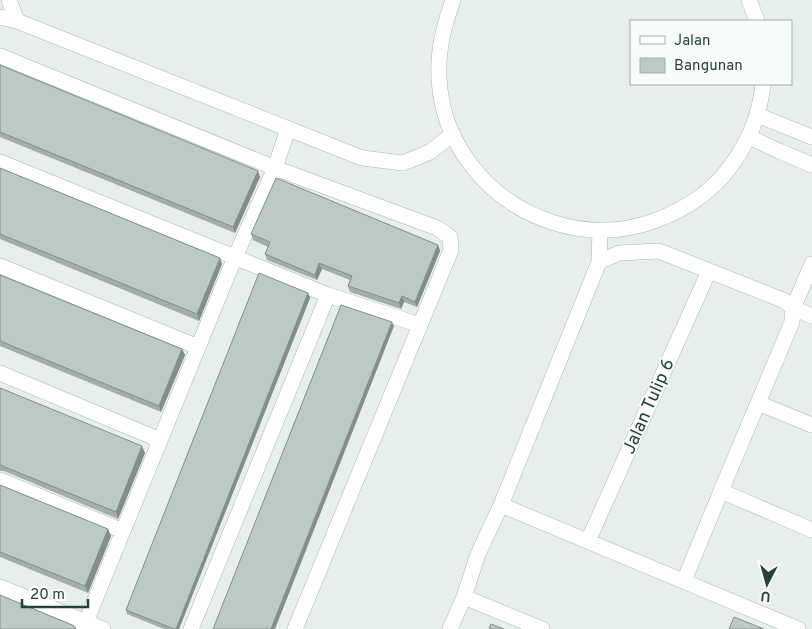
<svg xmlns="http://www.w3.org/2000/svg" width="812" height="629" font-family="Overpass,sans-serif">
	<style>
		.lines { fill: none; stroke-linecap: round; stroke-linejoin: round }
		.minor-casing { stroke: #a8b8b2; stroke-width: 16 }
		.minor { stroke: #fff; stroke-width: 15 }
		.wall { fill: #a1aea9 }
		.shaded-wall { fill: #838d89 }
		.building { fill: #bbcac4; stroke: #838d89 }
		.labels { text-anchor: middle; stroke-width: 4; stroke-linejoin: round; paint-order: stroke }
		.street-label { font-size: 18px; fill: #24423a; stroke: #f7fbf9 }
	</style>
	<rect width="100%" height="100%" fill="#e6efeb"/>
	<g class="lines">
		<g class="minor-casing">
			<path id="minor" d="M9,0L17,21
				M453,0C439,39 434,70 444,111C449,131 459,149 471,165C513,220 588,245 654,221C684,210 711,193 730,167C748,143 760,114 763,84
				M749,0L757,21
				M0,17L17,21L362,158L403,163L430,152L453,134
				M0,56L275,168L437,228L450,237L451,250L295,629
				M757,115L812,137
				M749,137L779,151L812,165
				M0,162L328,295L420,325
				M599,262L619,253L659,251L785,301L793,308L792,322L721,491
				M812,264L793,308L812,316
				M0,266L198,347
				M0,373L160,440
				M758,403L812,425
				M0,480L123,531
				M501,505L798,629
				M588,541L709,271
				M684,581L721,491L812,530
				M0,587L103,629
				M464,597L542,629
				M83,629L235,257L275,168L288,129
				M191,629L328,295
				M450,629L464,597L478,554L501,505L599,262L600,230"/>
		</g>
		<use href="#minor" class="minor"/>
	</g>
	<path class="wall" d="M0,65L260,177L235,233L0,137Z
		M0,168L220,258L222,264L199,321L0,239Z
		M251,234L438,245L440,251L417,307L404,302L401,309L350,292L348,286L350,280L322,269L317,280L267,260L265,254L268,247L253,240Z
		M0,275L182,349L185,355L161,412L0,346Z
		M308,293L310,298L179,629H164L127,614L126,610Z
		M0,388L145,453L118,519L4,471H0Z
		M0,485L108,529L111,536L88,593L0,557Z"/>
	<path class="shaded-wall" d="M258,171L260,177L235,233L233,227Z
		M438,245L440,251L417,307L415,302Z
		M220,258L222,264L199,321L197,314Z
		M319,263L322,269L317,280L315,275Z
		M308,293L310,298L179,629H176Z
		M402,296L404,302L401,309L399,303Z
		M392,322L394,326L275,629H271Z
		M182,349L185,355L161,412L159,406Z
		M142,446L145,453L118,519L116,512Z
		M108,529L111,536L88,593L85,586Z"/>
	<path class="building" d="M0,65L258,171L233,227L0,132Z
		M0,168L220,258L197,314L0,234Z
		M276,178L438,245L415,302L402,296L399,303L348,286L352,276L319,263L315,275L265,254L270,242L251,234Z
		M259,273L308,293L176,629H174L126,610Z
		M0,275L182,349L159,406L0,341Z
		M341,305L392,322L271,629H213Z
		M0,388L142,446L116,512L0,465Z
		M0,485L108,529L85,586L0,552Z
		M0,595L72,625L76,629H0Z
		M734,617L764,629H729Z
		M491,624L504,629H489Z"/>
	<g class="labels">
		<g class="street-label">
			<text transform="translate(648 406) rotate(-66)" y="6">Jalan Tulip 6</text>
		</g>
	</g>
	<rect x="630" y="20" width="162" height="65" fill="#f7fbf9" stroke="#a3b1ad"/>
	<rect x="640" y="36" width="25" height="8" fill="#ffffff" stroke="#a3b1ad"/>
	<text x="674" y="45" font-size="15" fill="#24423a">Jalan</text>
	<rect x="640" y="58" width="25" height="15" fill="#bbcac4" stroke="#a3b1ad"/>
	<text x="674" y="70" font-size="15" fill="#24423a">Bangunan</text>
	<g transform="translate(767 584) rotate(186)" stroke="#f7fbf9" stroke-width="4" paint-order="stroke">
	<path d="M0-4L9 19L0 12L-9 19Z" fill="#24423a"/>
	<text y="-8" font-size="14" font-weight="bold" text-anchor="middle" fill="#24423a">U</text>
	</g>
	<path d="M22 599v8h66v-8" fill="none" stroke="#24423a" stroke-width="2.5"/>
	<text x="30" y="599" font-size="15" fill="#24423a" stroke="#f7fbf9" stroke-width="4" paint-order="stroke">20 m</text>
</svg>
